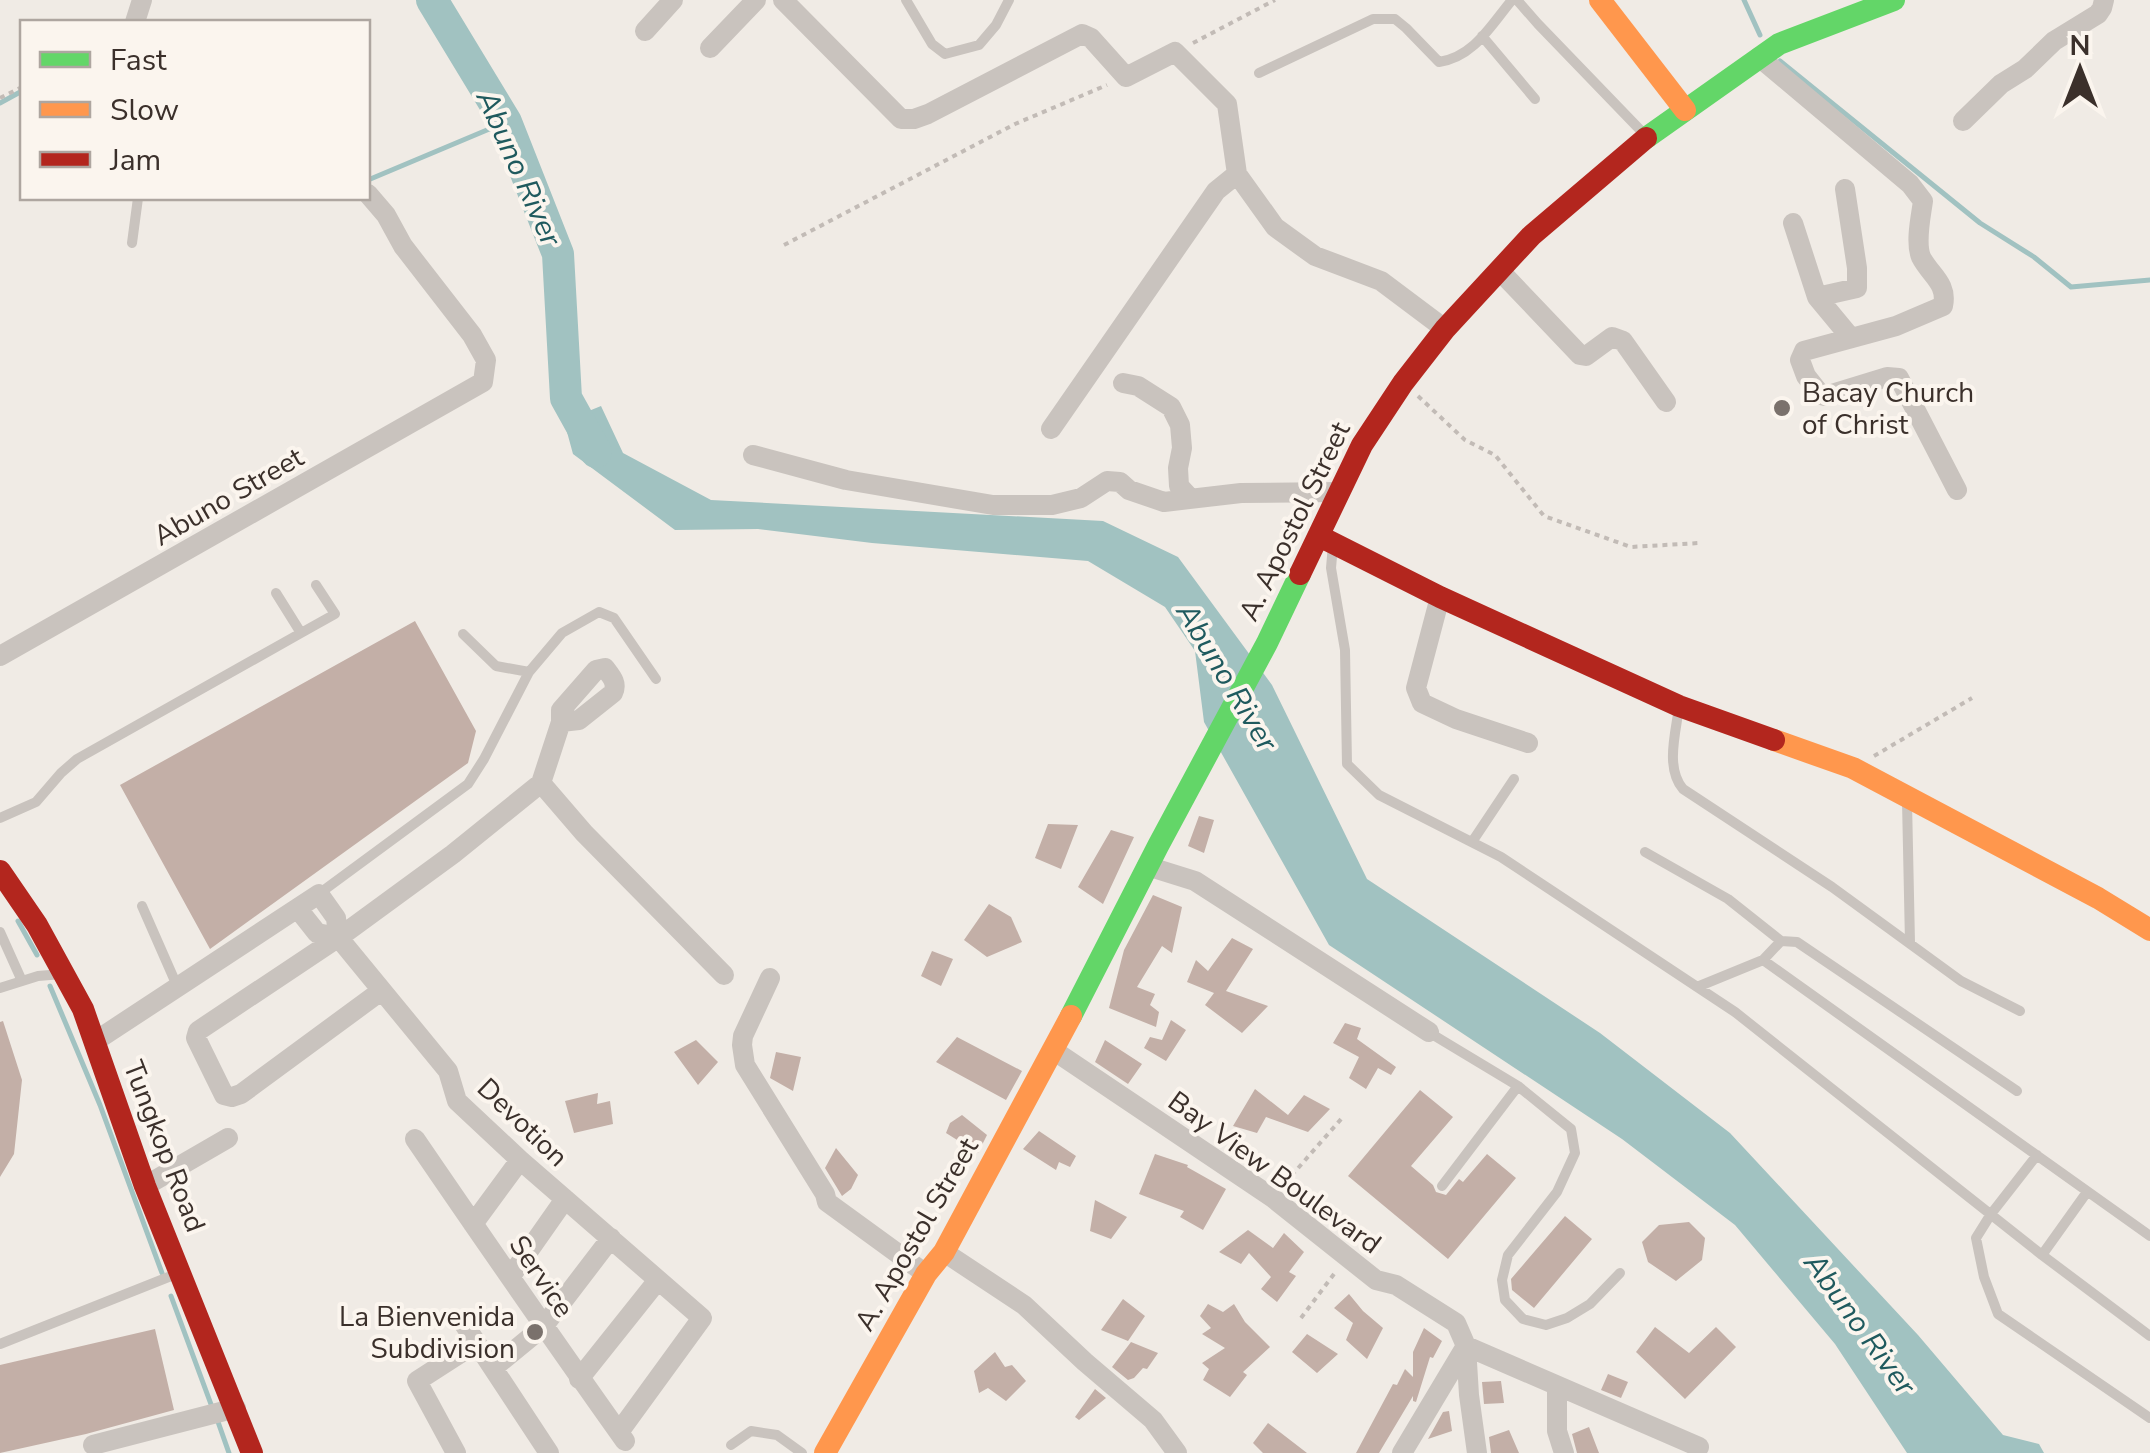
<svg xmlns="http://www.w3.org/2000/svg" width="2150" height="1453" font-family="'Nunito Sans',sans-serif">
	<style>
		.water { fill: #a1c2c1 }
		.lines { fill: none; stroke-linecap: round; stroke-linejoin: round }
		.stream { stroke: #a1c2c1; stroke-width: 5 }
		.river { stroke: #a1c2c1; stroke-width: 32 }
		.building { fill: #c3afa7 }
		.path { stroke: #c2bbb6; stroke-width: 4; stroke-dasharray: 5 5; stroke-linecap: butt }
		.lane { stroke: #c9c3be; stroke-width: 10 }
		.street { stroke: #c9c3be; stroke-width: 20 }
		.fast { stroke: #63d668; stroke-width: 22 }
		.slow { stroke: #ff974d; stroke-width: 22 }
		.jam { stroke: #b3261e; stroke-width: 22 }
		.poi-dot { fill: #7a716c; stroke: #fbf5ee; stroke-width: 4 }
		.labels { text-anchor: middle; stroke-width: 8; stroke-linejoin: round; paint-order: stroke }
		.poi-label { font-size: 28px; fill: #3b302b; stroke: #fbf5ee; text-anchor: start }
		.street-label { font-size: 28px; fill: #3b302b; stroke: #fbf5ee }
		.water-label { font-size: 30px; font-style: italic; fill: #1f5a5e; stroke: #fbf5ee }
	</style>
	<rect width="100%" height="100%" fill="#f0ebe5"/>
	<path class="water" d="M601,406L623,453L711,500L1103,521L1178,557L1272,685L1367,879L1600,1033L1730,1133L1918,1335L2003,1435L2039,1444L2044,1453H1907L1835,1344L1735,1225L1622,1139L1329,945L1204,722L1195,651L1165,607L1088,561L872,543L758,529L675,530L573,454L564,421Z"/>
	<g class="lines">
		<path class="stream" d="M1744,0L1760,35
			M1780,61L1980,223L2034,257L2071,287L2150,280
			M0,103L22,91
			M368,180L506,122
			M18,921L37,955
			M50,986L100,1105L162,1273
			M171,1296L212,1407
			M217,1419L229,1453"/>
		<path class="river" d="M432,0L506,122L558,254L566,398L596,452"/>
	</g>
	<path class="building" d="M415,621L476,731L468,763L210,949L120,785Z
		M1199,816L1214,820L1204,853L1188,846Z
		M1048,824L1078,825L1061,869L1035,858Z
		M1111,830L1134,837L1103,904L1078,887Z
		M1153,895L1182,907L1172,953L1162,946L1137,987L1155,994L1150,1005L1159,1012L1156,1027L1109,1008L1124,950Z
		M989,904L1011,917L1022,942L987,957L964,940Z
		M1232,938L1253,949L1226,991L1268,1006L1242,1033L1205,1005L1214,993L1187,982L1196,960L1208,971Z
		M932,951L953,959L941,986L921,976Z
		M1171,1020L1186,1030L1166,1061L1144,1048L1150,1037L1162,1040Z
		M3,1021L22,1080L14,1154L0,1177V1022Z
		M1345,1023L1361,1028L1357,1039L1396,1067L1391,1075L1378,1068L1366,1089L1349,1078L1359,1057L1333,1043Z
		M957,1037L1022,1071L1006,1100L936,1062Z
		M696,1040L718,1062L698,1085L674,1052Z
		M1105,1040L1142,1064L1128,1084L1095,1062Z
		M776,1052L801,1057L793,1091L770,1078Z
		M1255,1089L1288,1115L1304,1095L1330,1109L1308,1132L1266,1117L1257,1133L1233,1126Z
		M1420,1090L1453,1117L1411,1166L1433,1185L1436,1192L1446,1195L1459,1179L1463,1182L1487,1154L1516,1178L1448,1259L1348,1176Z
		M598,1093L597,1104L610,1101L613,1124L574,1133L565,1101Z
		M962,1115L987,1135L978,1153L946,1133L950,1123Z
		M1039,1131L1076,1156L1070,1167L1059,1162L1056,1170L1023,1149Z
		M836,1148L858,1175L851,1189L842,1196L825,1168Z
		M1155,1154L1188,1165L1187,1167L1226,1189L1203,1230L1180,1217L1184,1211L1139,1194Z
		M1095,1200L1127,1217L1111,1239L1090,1231Z
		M1565,1216L1592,1239L1534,1308L1512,1290L1511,1279Z
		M1689,1222L1705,1238L1702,1260L1676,1281L1648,1262L1642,1242L1659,1225Z
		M1248,1230L1273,1248L1284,1233L1304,1252L1289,1272L1296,1276L1277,1302L1261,1289L1271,1277L1249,1253L1241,1264L1219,1252Z
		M1349,1294L1363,1311L1383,1328L1367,1359L1346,1340L1353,1323L1334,1308Z
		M1123,1299L1145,1316L1128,1341L1101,1330Z
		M1208,1304L1223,1312L1234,1304L1245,1322L1270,1347L1243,1372L1247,1375L1230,1397L1203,1380L1209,1369L1202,1363L1225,1348L1202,1334L1211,1328L1200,1316Z
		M1655,1327L1689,1353L1716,1327L1736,1347L1685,1399L1636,1352Z
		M1424,1328L1442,1341L1433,1358L1430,1357L1416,1402L1413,1401V1396L1379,1453H1356L1393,1384L1397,1385L1405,1369L1413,1377V1352Z
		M155,1329L174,1410L86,1434L0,1453V1365Z
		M1307,1334L1338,1354L1317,1373L1292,1352Z
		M1131,1342L1158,1353L1147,1369L1143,1368L1134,1378L1128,1380L1112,1367Z
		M995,1352L1005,1367L1012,1365L1026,1381L1006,1401L988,1388L979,1393L974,1371Z
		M1608,1374L1628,1382L1621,1398L1601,1390Z
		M1501,1381L1504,1403L1484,1404L1482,1382Z
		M1095,1389L1106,1398L1079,1420L1075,1417Z
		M1449,1411L1452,1431L1428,1439L1443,1412Z
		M1268,1423L1307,1453H1263L1253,1443Z
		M1589,1427L1599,1453H1577L1572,1434Z
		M1509,1430L1519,1453H1491L1489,1437Z"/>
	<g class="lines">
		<path class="path" d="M1193,43L1275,0
			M0,98L22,87
			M784,245L1015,124L1107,85
			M1418,396L1465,440L1495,455L1544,516L1631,547L1699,543
			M1874,756L1972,698
			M1285,1183L1342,1118
			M1301,1318L1337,1270"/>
		<path class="lane" d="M906,0L932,44L945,54L979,45L996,25L1009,0
			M1517,0L1538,24L1647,137
			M1482,36L1535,99
			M1259,73L1373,19H1395L1406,28L1439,62C1474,57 1491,25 1512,0
			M132,243L138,198
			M1333,545L1331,568L1345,650L1347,764L1379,795L1501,857L1735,1012L2042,1255L2150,1336
			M301,633L335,614L316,585
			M463,634L496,666L529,672
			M1679,707C1676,732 1665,768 1683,789L1832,887L1961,981L2020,1011
			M1907,801L1910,943
			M0,818L36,802L61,773L77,759L301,633L276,593
			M1472,842L1514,779
			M1645,852L1728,899L1781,941
			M320,893L468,784L484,759L529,672L562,633L599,612L614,618L656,679
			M142,906L178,988
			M0,932L22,981
			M1763,960L1781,941L1797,942L2017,1091
			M1697,987L1763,960L2150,1236
			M0,988L38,976L62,974
			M1430,1033L1518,1086L1571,1129L1575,1153L1557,1192L1508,1255L1502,1280L1505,1300L1523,1319L1546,1325L1567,1318L1590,1304L1620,1273
			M2037,1155L1991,1214L1976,1238L1984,1277L1998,1314L2150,1418
			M1442,1186L1518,1086
			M2042,1255L2087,1192
			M0,1344L176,1274
			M731,1445L751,1431L777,1435L802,1453"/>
		<path class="street" d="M783,0L901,119H914L928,114L1082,34L1091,38L1126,77L1175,52L1227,104L1237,174L1275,227L1315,256L1381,281L1445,329
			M135,22L142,0
			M645,31L673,0
			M710,48L756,0
			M1759,57L1910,184L1923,201C1921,216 1915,242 1921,257C1930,275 1948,283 1943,306L1896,326L1804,351L1800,360L1806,376L1821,395L1825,396L1887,377L1899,378L1957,490
			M1963,121L2001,84L2025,69L2054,41L2098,14L2102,8L2104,0
			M1793,223L1817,297L1851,338
			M1499,270L1580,355L1586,356L1612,337L1623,341L1666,402
			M1817,297L1857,288V268L1845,189
			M1123,383L1138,386L1171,407L1180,425L1182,448L1178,468L1179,486L1190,498
			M1051,429L1216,191L1237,174
			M753,455L846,480L993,505H1052L1081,498L1107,481L1120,482L1129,490L1164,502L1241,493L1340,492
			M1440,597L1416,688L1422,703L1456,719L1528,743
			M0,656L483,382L486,360L472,335L403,246L386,215L368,194
			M541,783L584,833L724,975
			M1147,866L1195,881L1429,1032
			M338,937L448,1071L457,1101L520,1160L702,1318L619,1432
			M770,978L743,1036L742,1045L745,1065L825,1194L827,1202L926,1274
			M381,991L241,1094L232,1097L224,1095L196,1038L198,1031L345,933L453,854L541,783L561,722V710L596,670L605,668C611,676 618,683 613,693L579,720L561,722
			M94,1042L319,894L336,918L338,937L317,933L298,909
			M1053,1050L1273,1198L1376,1280L1396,1285L1456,1323L1466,1346L1469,1395L1477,1453
			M415,1139C484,1240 554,1341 625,1441
			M145,1186L228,1138
			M473,1224L520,1160
			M944,1252L1024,1305L1085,1362L1153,1420L1177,1453
			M511,1276L565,1199
			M462,1321L549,1453
			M1466,1346L1699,1447
			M493,1368L543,1327L611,1238
			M579,1379L658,1280
			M1557,1386V1431L1564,1453
			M93,1445L236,1408
			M456,1453L417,1381L476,1343
			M1402,1453L1466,1346"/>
		<path class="fast" d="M1646,138L1779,44L1894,0
			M1071,1016L1158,846L1267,643L1300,574"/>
		<path class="slow" d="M1600,0L1685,110
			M1774,740L1853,768L2098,898L2150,930
			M825,1453L926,1274L944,1252L1071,1016"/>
		<path class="jam" d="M1319,536L1440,597L1679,706L1774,740
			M1300,574L1362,445L1403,383L1445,329L1531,236L1646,138
			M0,871L37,925L83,1009L145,1186L252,1453"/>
	</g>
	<g class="poi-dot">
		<circle cx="1782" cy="408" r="10"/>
		<circle cx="535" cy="1332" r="10"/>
	</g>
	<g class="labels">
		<g class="poi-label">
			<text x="1802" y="402">Bacay Church<tspan x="1802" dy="32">of Christ</tspan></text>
			<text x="515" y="1326" text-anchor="end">La Bienvenida<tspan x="515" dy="32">Subdivision</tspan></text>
		</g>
		<g class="street-label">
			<text transform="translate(228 496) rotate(-30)" y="10">Abuno Street</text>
			<text transform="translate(1294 521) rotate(-64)" y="10">A. Apostol Street</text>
			<text transform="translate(523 1122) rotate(44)" y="10">Devotion</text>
			<text transform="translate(165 1146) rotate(69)" y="10">Tungkop Road</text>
			<text transform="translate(1275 1172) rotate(36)" y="10">Bay View Boulevard</text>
			<text transform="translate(916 1234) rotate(-60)" y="10">A. Apostol Street</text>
			<text transform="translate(542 1276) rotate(56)" y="10">Service</text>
		</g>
		<g class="water-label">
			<text transform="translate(519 168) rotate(66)" y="10">Abuno River</text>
			<text transform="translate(1227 677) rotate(59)" y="10">Abuno River</text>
			<text transform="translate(1860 1324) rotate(54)" y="10">Abuno River</text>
		</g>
	</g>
	<rect x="20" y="20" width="350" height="180" fill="#fbf5ee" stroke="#aea6a0" stroke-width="2.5"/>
	<rect x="40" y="52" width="50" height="15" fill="#63d668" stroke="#aea6a0" stroke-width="2.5"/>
	<text x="110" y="70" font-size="30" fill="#3b302b">Fast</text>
	<rect x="40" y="102" width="50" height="15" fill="#ff974d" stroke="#aea6a0" stroke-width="2.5"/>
	<text x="110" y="120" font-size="30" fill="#3b302b">Slow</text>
	<rect x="40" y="152" width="50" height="15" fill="#b3261e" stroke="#aea6a0" stroke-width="2.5"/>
	<text x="110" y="170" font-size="30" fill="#3b302b">Jam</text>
	<g transform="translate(2080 70)" stroke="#fbf5ee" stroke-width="8" paint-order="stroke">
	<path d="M0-8L18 38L0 25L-18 38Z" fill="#3b302b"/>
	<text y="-15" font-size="28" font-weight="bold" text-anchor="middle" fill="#3b302b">N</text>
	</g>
</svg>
